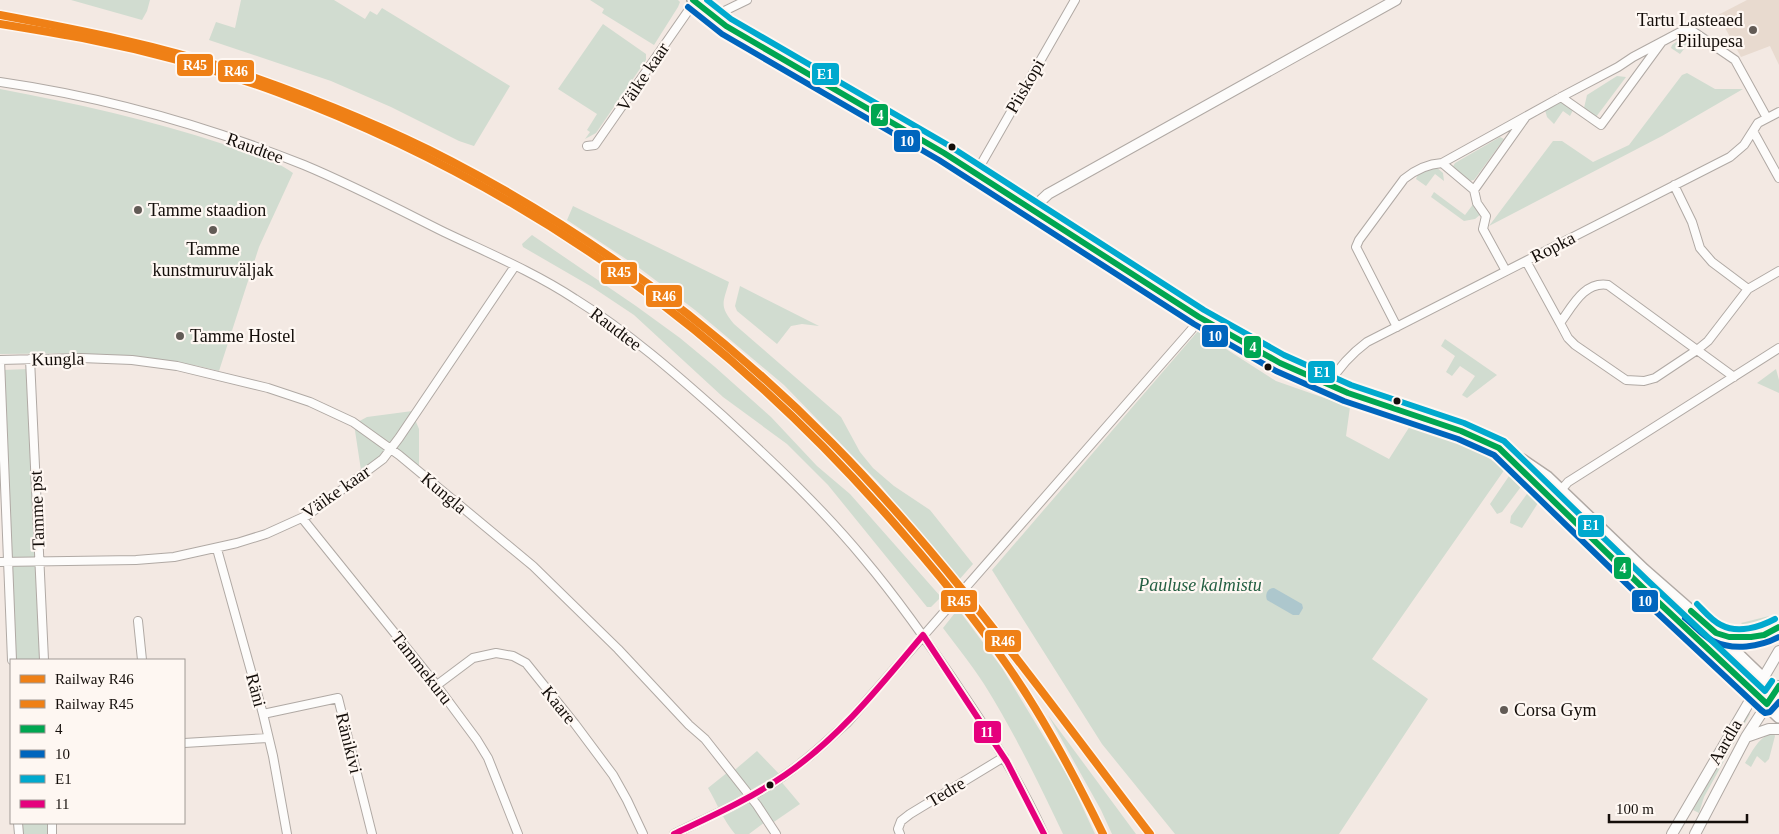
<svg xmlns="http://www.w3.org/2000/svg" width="1779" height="834" font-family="Georgia,serif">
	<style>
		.education { fill: #e8dacf }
		.green { fill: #d1dcd0 }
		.water { fill: #adc7cd }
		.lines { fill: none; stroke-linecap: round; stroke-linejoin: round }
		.minor-casing { stroke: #b0a9a4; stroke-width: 10 }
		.tertiary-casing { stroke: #b0a9a4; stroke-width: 12 }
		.secondary-casing { stroke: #b0a9a4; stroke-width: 14 }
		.minor { stroke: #fdfcfb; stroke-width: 8 }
		.tertiary { stroke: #fdfcfb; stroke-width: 10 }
		.secondary { stroke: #fdfcfb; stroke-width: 11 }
		.bus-1-casing { stroke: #fef7f2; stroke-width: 10 }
		.bus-2-casing { stroke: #fef7f2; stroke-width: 10 }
		.bus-3-casing { stroke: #fef7f2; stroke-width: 10 }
		.bus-4-casing { stroke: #fef7f2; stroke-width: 10 }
		.bus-1 { stroke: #00a651; stroke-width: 6 }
		.bus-2 { stroke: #0065bd; stroke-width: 6 }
		.bus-3 { stroke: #00a9ce; stroke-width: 6 }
		.bus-4 { stroke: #e5007d; stroke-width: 6 }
		.rail-1-casing { stroke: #fef7f2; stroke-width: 11 }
		.rail-2-casing { stroke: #fef7f2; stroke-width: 11 }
		.rail-1 { stroke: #ef8016; stroke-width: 8 }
		.rail-2 { stroke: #ef8016; stroke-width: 8 }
		.poi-dot { fill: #625b56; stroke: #fef7f2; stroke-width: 2 }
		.bus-dot { fill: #140e0a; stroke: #fef7f2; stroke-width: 2 }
		.labels { text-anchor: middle; stroke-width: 4.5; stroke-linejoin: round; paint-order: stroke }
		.poi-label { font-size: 18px; fill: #140e0a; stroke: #fef7f2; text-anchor: start }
		.street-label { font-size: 18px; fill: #140e0a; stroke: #fef7f2 }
		.park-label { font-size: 18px; font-style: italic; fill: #245f42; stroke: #fef7f2 }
		.line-badge { stroke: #fef7f2; stroke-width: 2 }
		.badge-label { font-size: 14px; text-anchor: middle; font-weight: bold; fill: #fff }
	</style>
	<rect width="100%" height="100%" fill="#f3e9e3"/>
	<path class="education" d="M1747,0H1779V65L1770,46L1741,57L1718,15Z"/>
	<path class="green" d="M71,0H150L147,11L142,20Z
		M241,0H334L365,19L370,11L377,15L382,8L510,86L474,146L459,141L391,107L331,81L209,40L216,22L235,28Z
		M590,0H678L680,2L678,7L654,45L602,13L604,9Z
		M603,24L646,54V60L596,133L585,139L590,132L587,130L597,114L558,89Z
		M1686,35L1692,39L1680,54L1671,48L1672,45Z
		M1687,73L1715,89H1743L1662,136L1489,226L1553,141H1562L1593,162L1629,145L1682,75Z
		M1617,76L1626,77L1596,117L1584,108L1587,95Z
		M0,89C75,103 150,120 223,144C246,151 273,158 293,173L259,247L219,371C147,352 74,353 0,354Z
		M1561,101L1573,110L1570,116L1563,111L1554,124L1547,117L1545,110Z
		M1500,137L1504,139L1474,180L1469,181L1452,168L1455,163Z
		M1435,166L1443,173L1444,181L1435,174L1426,186L1416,179C1418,172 1427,167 1435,166Z
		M1434,192L1465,215L1474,203L1481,214L1475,219L1464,221L1431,197Z
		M573,206L729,282C723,303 719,306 734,324L841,417L860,452L873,468L894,486L930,510L973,564L958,581L879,483L784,385L695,310L638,267L567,220Z
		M532,235L636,306L680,338L715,367L771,417L817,466L850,494L941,597L931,607H927L828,485L787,444L723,397L634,315L592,287L523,247L522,244Z
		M740,286L819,326L802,324L791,326L777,344L737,311L735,306Z
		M1198,331L1276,381L1350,407L1346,436L1389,459L1410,426L1445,437L1475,449L1505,469L1372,659L1428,699L1339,834H1175L1102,744L992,570Z
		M1445,339L1497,375L1467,398L1462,395L1475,376L1460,366L1452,376L1446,372L1455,356L1441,346Z
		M29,369L41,660H13L2,370Z
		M1776,369L1779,380V393L1757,383Z
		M420,410L414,417L419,429V472L391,449L362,477L354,424L367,417Z
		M1512,475L1521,484L1520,488L1502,512L1497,514L1490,504L1509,476Z
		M1529,491L1537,498L1538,503L1522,528L1510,523L1511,516Z
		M958,609L1002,668L1069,778L1095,834H1063C1039,783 1014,732 984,684C972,665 957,647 943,628Z
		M1769,616L1774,617L1776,622L1757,630H1748L1741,623Z
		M1747,712L1750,714L1704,797L1699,813L1693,810Z
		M1048,715L1136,834H1112L1101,810Z
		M1770,734H1774L1775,736L1769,759L1765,763L1757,756L1751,767L1745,763C1752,752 1758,738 1770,734Z
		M757,751L782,777L779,779L800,804L768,826L765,822L749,834H735C723,820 717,803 708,788L728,772L730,774Z
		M20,823H47V834H20Z"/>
	<path class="water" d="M1274,588L1302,604L1303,608L1299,615H1293L1267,600C1265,595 1267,588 1274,588Z"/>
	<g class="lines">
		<g class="minor-casing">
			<path id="minor" d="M714,16L747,0
				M0,82C104,97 207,126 304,165C352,185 398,209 444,232C488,253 534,272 575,299C628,332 676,374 723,416C772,461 822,508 864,559C902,604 935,652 967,700C996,743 1023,787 1044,834
				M1561,97L1601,125L1661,43
				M1753,131L1779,178
				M587,146L595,145L695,1
				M1442,163L1474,190L1525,118
				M976,173L1075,0
				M1674,185L1692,222L1700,248L1712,262L1748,289L1708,341L1697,350L1655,378L1644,381L1626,380L1575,345L1568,338L1560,323C1572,307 1584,281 1608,285C1650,316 1692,346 1734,377
				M1474,190L1477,203L1486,216L1483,229L1506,271
				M1526,261L1560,323
				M1748,289L1779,271
				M1397,327L1356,247L1359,240L1404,179C1415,170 1427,164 1442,163L1561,97L1618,67L1633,57L1684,30H1691L1735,60L1767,118
				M30,359L44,660
				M0,360L81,358L132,360L177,366L268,388L310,402L353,422L399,455L533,566L618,649L689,725L705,739L757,805L776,834
				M0,360L12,660
				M1329,384C1339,367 1351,354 1367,342L1730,157L1744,145L1758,123L1779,112
				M1561,490L1568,482L1779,348
				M302,518L434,682L477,740L488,758L518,834
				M217,549L263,714L273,756L287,834
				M0,562L136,560L174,557L237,543L266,534L308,515L383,459L399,438L515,266
				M138,621L142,660
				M437,685L473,658L496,653L513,656L526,663L575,724L613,775L627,800L643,834
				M263,714L338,698L372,834
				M184,743L268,738
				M18,823L19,834
				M52,823V834
				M674,834C717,813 763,794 801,763C817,751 832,736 847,723L1192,329L1199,317
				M900,834L898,829L901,821L910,814L1004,757"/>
		</g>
		<g class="tertiary-casing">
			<path id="tertiary" d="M1032,209L1048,194L1396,0
				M1716,633C1740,640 1757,639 1779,627
				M1746,737L1769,729H1779
				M1672,834L1779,651
				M1695,834L1746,737L1779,686"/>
		</g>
		<g class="secondary-casing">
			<path id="secondary" d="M693,0L726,26L944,153L1199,317L1280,363L1348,393L1461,431L1522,460L1547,477L1644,570L1716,633L1779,694
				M1509,458L1568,517L1779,717"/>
		</g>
		<use href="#minor" class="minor"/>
		<use href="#tertiary" class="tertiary"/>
		<use href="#secondary" class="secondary"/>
		<g class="bus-1-casing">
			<path id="bus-1" d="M693,0L726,26L944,153L1199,317L1280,363L1348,393L1461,431L1499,448L1641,586L1767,704L1779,686
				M1691,611L1716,633L1729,637H1751L1764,635L1779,627"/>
		</g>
		<g class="bus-2-casing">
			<path id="bus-2" d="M688,7L722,34L939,160L1194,324L1276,371L1344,401L1458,439L1494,455L1635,592L1761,710L1765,713L1770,712L1779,702
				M1685,618C1694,625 1703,636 1713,641C1733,651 1760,647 1779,637"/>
		</g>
		<g class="bus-3-casing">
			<path id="bus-3" d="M707,0L731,19L948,145L1204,310L1284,355L1351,385L1464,423L1504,441L1647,580L1765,691L1772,681
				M1697,604C1704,611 1712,621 1721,625C1738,634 1760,627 1775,619"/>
		</g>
		<g class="bus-4-casing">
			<path id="bus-4" d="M923,635L1007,762L1044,834
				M674,834C712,816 750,799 785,775C839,738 881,685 923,635"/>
		</g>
		<use href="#bus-1" class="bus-1"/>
		<use href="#bus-2" class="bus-2"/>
		<use href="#bus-3" class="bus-3"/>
		<use href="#bus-4" class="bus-4"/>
		<g class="rail-1-casing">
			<path id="rail-1" d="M0,15C79,30 158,45 235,71C308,96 381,125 451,161C591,234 720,330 832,443C950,562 1048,701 1150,834"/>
		</g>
		<g class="rail-2-casing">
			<path id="rail-2" d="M0,24C31,29 61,34 92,40C154,52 217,70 277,92C529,186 732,334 906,537C953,591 998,647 1035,708C1060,749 1082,791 1103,834"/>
		</g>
		<use href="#rail-1" class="rail-1"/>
		<use href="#rail-2" class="rail-2"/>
	</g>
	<g class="poi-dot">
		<circle cx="1753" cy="30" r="5"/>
		<circle cx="138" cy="210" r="5"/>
		<circle cx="213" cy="230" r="5"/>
		<circle cx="180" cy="336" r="5"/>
		<circle cx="1504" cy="710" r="5"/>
	</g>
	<g class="bus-dot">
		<circle cx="952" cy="147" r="4.5"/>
		<circle cx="1268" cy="367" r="4.5"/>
		<circle cx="1397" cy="401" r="4.5"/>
		<circle cx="770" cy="785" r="4.5"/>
	</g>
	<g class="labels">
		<g class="poi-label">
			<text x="1743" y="26" text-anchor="end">Tartu Lasteaed<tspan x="1743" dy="21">Piilupesa</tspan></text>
			<text x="148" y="216">Tamme staadion</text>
			<text x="213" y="255" text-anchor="middle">Tamme<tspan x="213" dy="21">kunstmuruväljak</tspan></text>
			<text x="190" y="342">Tamme Hostel</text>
			<text x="1514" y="716">Corsa Gym</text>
		</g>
		<g class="street-label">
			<text transform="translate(643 77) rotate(-56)" y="6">Väike kaar</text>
			<text transform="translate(1025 86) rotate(-60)" y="6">Piiskopi</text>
			<text transform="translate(255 148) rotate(20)" y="6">Raudtee</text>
			<text transform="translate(1553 247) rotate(-27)" y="6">Ropka</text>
			<text transform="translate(616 329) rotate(37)" y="6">Raudtee</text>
			<text transform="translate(58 359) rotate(-1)" y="6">Kungla</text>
			<text transform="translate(336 492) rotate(-35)" y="6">Väike kaar</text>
			<text transform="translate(444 493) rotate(40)" y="6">Kungla</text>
			<text transform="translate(37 510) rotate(-92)" y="6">Tamme pst</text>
			<text transform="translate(422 668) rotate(52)" y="6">Tammekuru</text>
			<text transform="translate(256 690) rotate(75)" y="6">Räni</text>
			<text transform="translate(559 705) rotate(51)" y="6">Kaare</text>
			<text transform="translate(1725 742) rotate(-60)" y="6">Aardla</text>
			<text transform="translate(349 743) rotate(76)" y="6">Ränikivi</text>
			<text transform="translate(946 792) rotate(-31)" y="6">Tedre</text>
		</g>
		<g class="park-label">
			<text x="1200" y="591">Pauluse kalmistu</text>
		</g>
	</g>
	<g class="line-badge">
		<rect x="176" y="53" width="38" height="24" rx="5" fill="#ef8016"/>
		<rect x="217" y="59" width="38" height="24" rx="5" fill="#ef8016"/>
		<rect x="811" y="62" width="29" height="24" rx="5" fill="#00a9ce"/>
		<rect x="870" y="103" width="19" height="24" rx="5" fill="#00a651"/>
		<rect x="893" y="129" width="28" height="24" rx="5" fill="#0065bd"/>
		<rect x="600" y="261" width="38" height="24" rx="5" fill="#ef8016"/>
		<rect x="645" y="284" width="38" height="24" rx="5" fill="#ef8016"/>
		<rect x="1201" y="324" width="28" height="24" rx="5" fill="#0065bd"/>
		<rect x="1243" y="335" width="19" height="24" rx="5" fill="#00a651"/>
		<rect x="1307" y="360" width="29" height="24" rx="5" fill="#00a9ce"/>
		<rect x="1577" y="514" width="28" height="24" rx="5" fill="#00a9ce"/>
		<rect x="1613" y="556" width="19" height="24" rx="5" fill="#00a651"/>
		<rect x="940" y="589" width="38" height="24" rx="5" fill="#ef8016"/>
		<rect x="1631" y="589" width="28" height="24" rx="5" fill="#0065bd"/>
		<rect x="984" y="629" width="38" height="24" rx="5" fill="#ef8016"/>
		<rect x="973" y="720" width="29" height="24" rx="5" fill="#e5007d"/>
	</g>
	<g class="badge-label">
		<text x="195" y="70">R45</text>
		<text x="236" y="76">R46</text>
		<text x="825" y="79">E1</text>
		<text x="880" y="120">4</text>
		<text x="907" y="146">10</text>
		<text x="619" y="277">R45</text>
		<text x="664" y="301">R46</text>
		<text x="1215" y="341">10</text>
		<text x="1253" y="352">4</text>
		<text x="1322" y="377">E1</text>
		<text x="1591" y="530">E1</text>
		<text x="1623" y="573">4</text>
		<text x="959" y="606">R45</text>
		<text x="1645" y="606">10</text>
		<text x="1003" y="646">R46</text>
		<text x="987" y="737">11</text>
	</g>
	<rect x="10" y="659" width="175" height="165" fill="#fef7f2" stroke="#a09a95"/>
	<rect x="20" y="675" width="25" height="8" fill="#ef8016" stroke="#a09a95"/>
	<text x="55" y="684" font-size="15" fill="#140e0a">Railway R46</text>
	<rect x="20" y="700" width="25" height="8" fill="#ef8016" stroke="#a09a95"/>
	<text x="55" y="709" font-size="15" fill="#140e0a">Railway R45</text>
	<rect x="20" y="725" width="25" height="8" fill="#00a651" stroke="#a09a95"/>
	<text x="55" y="734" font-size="15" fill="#140e0a">4</text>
	<rect x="20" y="750" width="25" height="8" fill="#0065bd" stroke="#a09a95"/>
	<text x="55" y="759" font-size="15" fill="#140e0a">10</text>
	<rect x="20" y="775" width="25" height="8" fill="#00a9ce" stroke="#a09a95"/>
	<text x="55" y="784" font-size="15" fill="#140e0a">E1</text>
	<rect x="20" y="800" width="25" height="8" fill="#e5007d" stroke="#a09a95"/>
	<text x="55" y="809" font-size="15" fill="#140e0a">11</text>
	<path d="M1609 814v8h138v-8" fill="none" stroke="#140e0a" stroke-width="2.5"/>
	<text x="1616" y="814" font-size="15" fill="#140e0a" stroke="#fef7f2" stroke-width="4" paint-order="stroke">100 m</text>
</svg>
